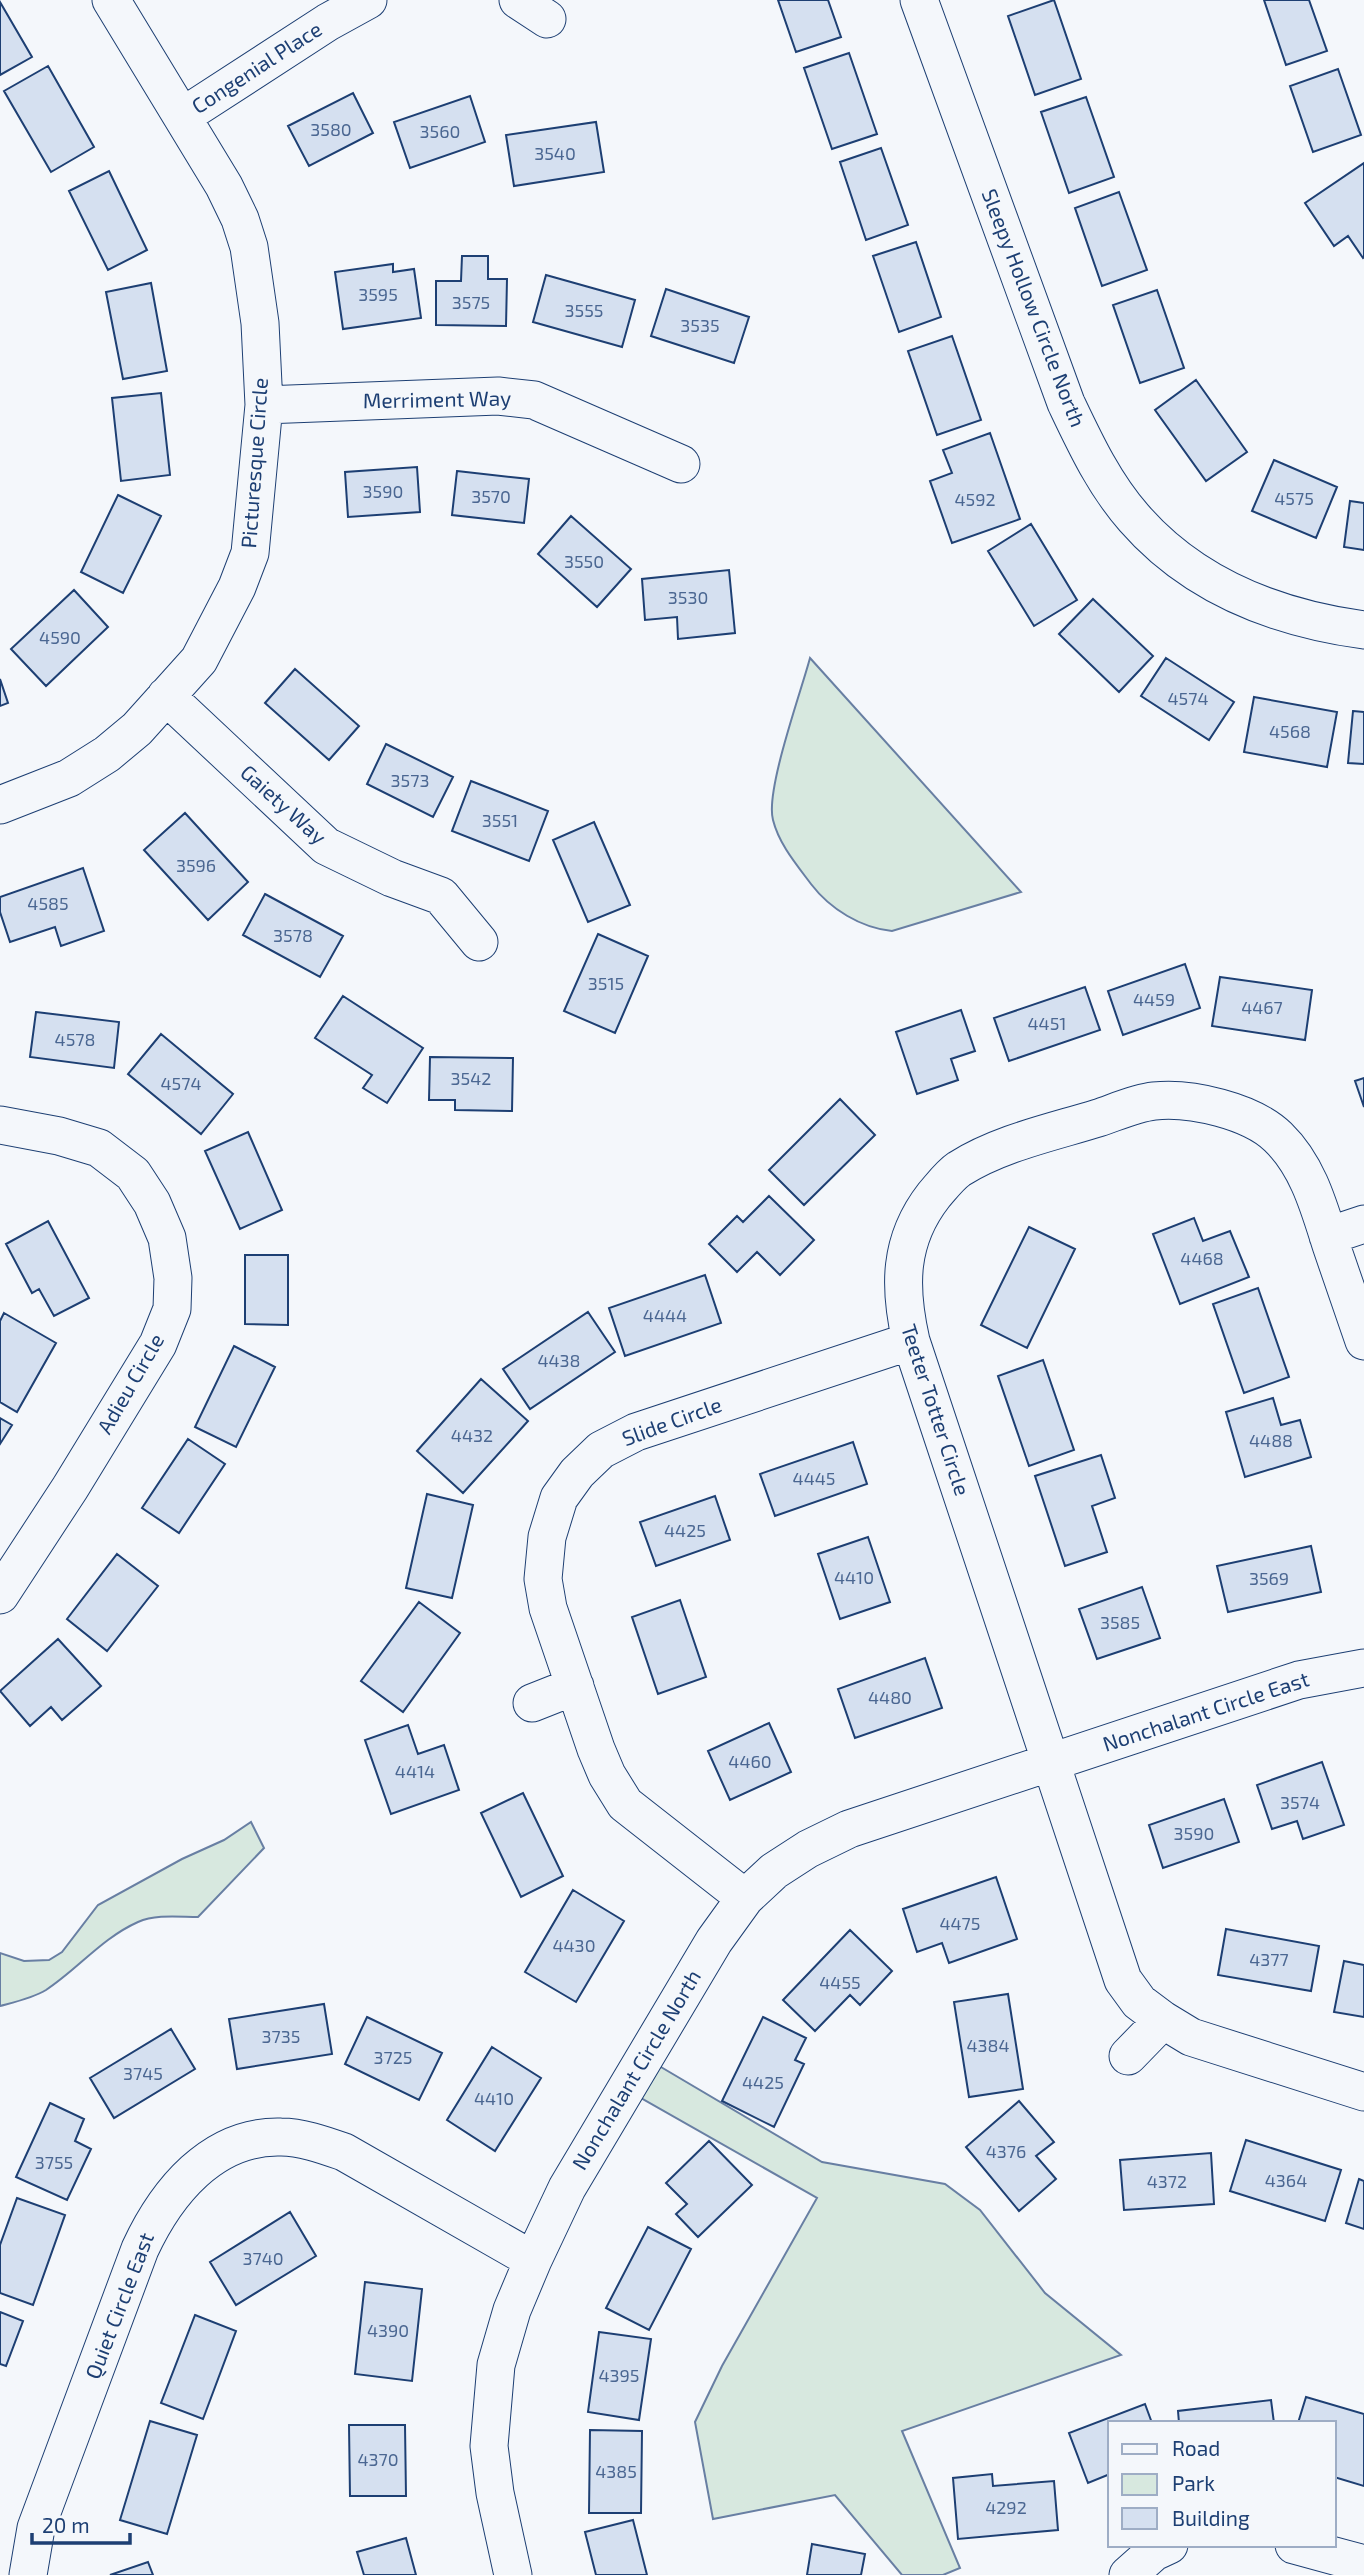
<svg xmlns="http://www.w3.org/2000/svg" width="1364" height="2575" font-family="'Exo 2',sans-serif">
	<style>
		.green { fill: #d7e8df; stroke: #687fa3; stroke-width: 2 }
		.building { fill: #d5e0f0; stroke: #1d3f73; stroke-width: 2 }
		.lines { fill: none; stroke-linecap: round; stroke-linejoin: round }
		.minor-casing { stroke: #1d3f73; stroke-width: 39 }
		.minor { stroke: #f4f7fb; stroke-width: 37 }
		.labels { text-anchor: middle; stroke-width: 5; stroke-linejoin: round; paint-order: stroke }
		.number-label { font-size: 18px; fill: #4b6792 }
		.street-label { font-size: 21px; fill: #1d3f73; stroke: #f4f7fb }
	</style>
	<rect width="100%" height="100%" fill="#f4f7fb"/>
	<path class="green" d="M810,658L1021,892L892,931C861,928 830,909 811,884C796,864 779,844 773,820C765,791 801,692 810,658Z
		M251,1822L264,1848L198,1917C179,1917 156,1914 138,1922C102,1938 78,1969 46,1990C33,1998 15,2002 0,2006V1953L24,1961L49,1960L62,1952L98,1905L182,1859L224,1840Z
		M644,2057L822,2162L945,2184L980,2210L1045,2293L1121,2355L902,2431L960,2568L943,2575H902L835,2495L713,2519L695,2422L722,2366L817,2198L627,2090Z"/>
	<path class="building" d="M778,0H828L841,37L796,52Z
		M1054,0L1081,79L1035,95L1008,16Z
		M1264,0H1309L1327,51L1286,65Z
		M0,2L32,57L0,75Z
		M849,53L877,134L832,149L804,68Z
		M48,66L94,147L51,172L4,91Z
		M1338,69L1361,135L1313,152L1290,86Z
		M353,93L373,133L309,166L288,126Z
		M470,96L485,142L410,168L394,122Z
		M1086,97L1114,177L1069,193L1041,112Z
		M596,122L604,172L514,186L506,135Z
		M881,148L908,225L866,240L840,162Z
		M1364,163V257L1363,258L1348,236L1334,246L1305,203Z
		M109,171L147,250L108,270L69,191Z
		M1119,192L1147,270L1102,286L1075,208Z
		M916,242L941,317L899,332L873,256Z
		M462,256H488V279H507L506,326L436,325V281H461Z
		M393,264V272L414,269L421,318L343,329L335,272Z
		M546,275L635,300L622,347L533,322Z
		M151,283L167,371L123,379L106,292Z
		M666,289L749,317L734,363L651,336Z
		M1157,290L1184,368L1140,383L1113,305Z
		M952,336L981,420L937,435L908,351Z
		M1196,380L1247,452L1206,481L1155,410Z
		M161,393L170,475L121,481L112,398Z
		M990,433L1020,519L952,543L930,481L952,473L943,450Z
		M1274,460L1337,487L1316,538L1252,511Z
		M417,467L420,512L348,517L345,472Z
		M457,471L529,479L524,523L452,515Z
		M118,495L161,516L123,593L81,572Z
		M1350,501L1364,503V550L1344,547Z
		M571,516L631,569L597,607L538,554Z
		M1031,524L1077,600L1034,626L988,551Z
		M729,570L735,633L678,639L677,617L645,620L642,579Z
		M74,590L108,627L46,686L11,649Z
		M1093,599L1153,656L1119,692L1059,634Z
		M1166,658L1234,702L1209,740L1141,696Z
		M295,669L359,726L329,760L265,703Z
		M0,679L8,703L0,706Z
		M1254,697L1337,712L1327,767L1244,752Z
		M1353,711L1364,712V764L1348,763Z
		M386,744L453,777L433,817L367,784Z
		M471,781L548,811L529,861L452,831Z
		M185,813L248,882L208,920L144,850Z
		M594,822L630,905L588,922L553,840Z
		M83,868L104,931L61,946L55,927L10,942L0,912V897Z
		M265,894L343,936L320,977L243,935Z
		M598,934L648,956L615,1033L564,1011Z
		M1185,964L1200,1008L1123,1035L1108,991Z
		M1220,977L1312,990L1305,1040L1212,1026Z
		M1085,987L1100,1030L1009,1061L994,1018Z
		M343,996L423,1048L387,1103L363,1088L372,1075L315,1038Z
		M961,1010L975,1051L951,1059L958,1080L917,1094L896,1032Z
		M36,1012L119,1022L114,1068L30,1057Z
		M161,1034L233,1094L201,1134L128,1074Z
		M430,1057L513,1058L512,1111L455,1110V1100H429Z
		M1364,1078V1107L1355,1081Z
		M840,1099L875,1135L804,1205L769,1170Z
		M248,1132L282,1210L240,1229L205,1151Z
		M769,1196L814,1240L780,1275L757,1252L737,1272L709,1244L737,1216L743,1222Z
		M1194,1218L1203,1241L1230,1231L1249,1277L1180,1304L1153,1234Z
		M48,1221L89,1298L54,1316L39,1289L32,1293L6,1244Z
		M1029,1227L1075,1249L1027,1348L981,1325Z
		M245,1255H288V1325L245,1324Z
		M705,1275L721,1323L625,1356L609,1308Z
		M1258,1288L1289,1377L1244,1393L1213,1304Z
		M588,1312L615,1352L530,1409L503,1369Z
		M4,1313L56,1343L17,1412L0,1402V1321Z
		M234,1346L275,1367L236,1447L195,1427Z
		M1043,1360L1074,1450L1029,1466L998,1376Z
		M481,1379L528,1421L463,1493L417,1451Z
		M1273,1398L1281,1425L1300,1420L1311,1457L1245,1477L1226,1412Z
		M0,1418L12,1425L0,1444Z
		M188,1439L225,1464L179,1533L142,1508Z
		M853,1442L867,1484L775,1516L760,1474Z
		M1101,1455L1115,1498L1092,1506L1107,1552L1065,1566L1035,1476Z
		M427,1494L473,1505L452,1598L406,1588Z
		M715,1496L730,1540L656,1566L640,1522Z
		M868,1537L890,1602L840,1619L818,1554Z
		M1311,1546L1321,1592L1228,1612L1217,1566Z
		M117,1554L158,1586L107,1651L67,1619Z
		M1142,1587L1160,1638L1097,1659L1079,1609Z
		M680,1600L706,1677L658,1694L632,1617Z
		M419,1602L460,1633L403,1712L361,1681Z
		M58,1639L101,1686L62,1720L51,1707L30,1726L0,1691Z
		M925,1658L942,1708L855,1738L838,1689Z
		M769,1723L791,1772L730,1800L708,1751Z
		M408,1725L418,1754L444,1745L459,1790L391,1814L365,1740Z
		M1322,1762L1344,1825L1303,1839L1297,1821L1272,1829L1257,1785Z
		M523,1793L563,1876L521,1897L481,1813Z
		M1224,1799L1239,1842L1163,1868L1149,1825Z
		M996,1877L1017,1939L949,1963L942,1943L917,1952L903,1909Z
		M573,1890L624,1921L576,2002L525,1972Z
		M1226,1929L1319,1946L1311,1991L1218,1975Z
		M850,1930L892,1971L860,2005L850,1995L815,2031L783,2000Z
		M1344,1961L1364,1965V2017L1334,2012Z
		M1008,1994L1023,2089L969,2097L954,2002Z
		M324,2004L332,2054L237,2069L229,2019Z
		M367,2017L442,2053L419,2100L345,2064Z
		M763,2017L806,2038L795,2060L804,2064L774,2127L722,2101Z
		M171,2029L195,2069L114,2118L90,2078Z
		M492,2047L541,2078L495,2151L447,2120Z
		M1019,2101L1054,2142L1036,2156L1056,2179L1019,2211L966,2147Z
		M50,2103L84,2119L75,2141L91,2149L67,2200L16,2177Z
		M1246,2140L1341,2170L1325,2221L1230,2191Z
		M709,2141L752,2185L698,2237L676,2214L687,2204L666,2183Z
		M1211,2153L1214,2204L1124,2210L1120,2160Z
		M1359,2179L1364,2181V2229L1346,2223Z
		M17,2198L65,2215L33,2305L0,2293V2245Z
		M290,2212L316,2256L236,2305L210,2262Z
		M648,2227L691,2249L649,2330L606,2308Z
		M365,2282L422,2289L412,2381L355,2374Z
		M0,2312L23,2321L6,2366L0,2364Z
		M195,2315L236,2331L203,2419L161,2403Z
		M599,2332L651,2339L639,2420L588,2412Z
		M1306,2397L1364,2414V2486L1334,2477V2423H1298Z
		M1271,2400L1274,2423H1179L1178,2411Z
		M1145,2404L1152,2423H1110V2474L1088,2483L1069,2433Z
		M150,2421L197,2435L167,2534L120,2520Z
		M349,2425H405L406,2496H350Z
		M590,2430L642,2431L641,2513H589Z
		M992,2474L993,2486L1054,2481L1058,2530L958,2539L953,2478Z
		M633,2520L647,2575H596L585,2532Z
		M406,2538L416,2575H364L357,2552Z
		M812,2544L865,2554L861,2575H807Z
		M148,2562L153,2575H110Z"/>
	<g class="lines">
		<g class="minor-casing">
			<path id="minor" d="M518,0L547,19
				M919,0L1066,403C1085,443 1104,484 1134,518C1194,587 1276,618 1364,630
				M183,116L328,22L368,0
				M264,405L498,396L534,400L681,464
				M166,696L326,846L392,878L441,896L479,942
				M0,805L69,778L107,754L137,729L199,660L237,587L250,553L264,405L260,323L249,247L240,219L224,186L111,0
				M0,1125L59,1136L99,1148L133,1174L152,1203L167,1238L173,1278L172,1309L158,1344L70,1488L0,1595
				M1328,1236L1364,1224
				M1364,1341C1353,1309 1342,1277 1331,1245C1319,1207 1308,1166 1278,1137C1251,1111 1191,1097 1154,1101C1136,1103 1116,1112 1098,1118C1053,1132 1000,1143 959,1169C950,1175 941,1187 934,1195C898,1241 899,1288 911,1341L1123,1980L1139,2002L1163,2020L1191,2037L1364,2092
				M532,1703L575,1686
				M745,1898L625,1804L607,1775L596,1749L548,1608L543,1579L547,1537L559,1498L577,1473L601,1450L636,1432L911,1341
				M1128,2056L1163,2020
				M1294,2545L1364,2564
				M28,2575L36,2528L140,2249C166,2193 212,2135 281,2137C302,2137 324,2145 344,2152L533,2260
				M513,2575L495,2493L489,2446L496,2365L512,2310L533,2260L567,2188L714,1941L745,1898L774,1871L808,1849L849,1829L1299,1680L1364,1668
				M1128,2575L1154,2552L1169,2545"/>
		</g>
		<use href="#minor" class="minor"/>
	</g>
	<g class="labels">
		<g class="number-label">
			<text x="331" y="136">3580</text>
			<text x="440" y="138">3560</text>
			<text x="555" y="160">3540</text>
			<text x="378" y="301">3595</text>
			<text x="471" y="309">3575</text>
			<text x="584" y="317">3555</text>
			<text x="700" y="332">3535</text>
			<text x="383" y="498">3590</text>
			<text x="491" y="503">3570</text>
			<text x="1294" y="505">4575</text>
			<text x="975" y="506">4592</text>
			<text x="584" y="568">3550</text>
			<text x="688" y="604">3530</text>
			<text x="60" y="644">4590</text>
			<text x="1188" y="705">4574</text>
			<text x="1290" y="738">4568</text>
			<text x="410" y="787">3573</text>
			<text x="500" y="827">3551</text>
			<text x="196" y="872">3596</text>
			<text x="48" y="910">4585</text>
			<text x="293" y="942">3578</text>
			<text x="606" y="990">3515</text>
			<text x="1154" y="1006">4459</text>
			<text x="1262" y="1014">4467</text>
			<text x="1047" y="1030">4451</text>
			<text x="75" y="1046">4578</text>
			<text x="471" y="1085">3542</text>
			<text x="181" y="1090">4574</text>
			<text x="1202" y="1265">4468</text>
			<text x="665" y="1322">4444</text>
			<text x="559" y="1367">4438</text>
			<text x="472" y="1442">4432</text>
			<text x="1271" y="1447">4488</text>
			<text x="814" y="1485">4445</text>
			<text x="685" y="1537">4425</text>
			<text x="854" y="1584">4410</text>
			<text x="1269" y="1585">3569</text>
			<text x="1120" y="1629">3585</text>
			<text x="890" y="1704">4480</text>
			<text x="750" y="1768">4460</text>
			<text x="415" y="1778">4414</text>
			<text x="1300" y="1809">3574</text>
			<text x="1194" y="1840">3590</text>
			<text x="960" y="1930">4475</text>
			<text x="574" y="1952">4430</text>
			<text x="1269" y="1966">4377</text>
			<text x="840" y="1989">4455</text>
			<text x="281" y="2043">3735</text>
			<text x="988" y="2052">4384</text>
			<text x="393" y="2064">3725</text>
			<text x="143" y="2080">3745</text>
			<text x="763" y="2089">4425</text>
			<text x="494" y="2105">4410</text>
			<text x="1006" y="2158">4376</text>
			<text x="54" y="2169">3755</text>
			<text x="1286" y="2187">4364</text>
			<text x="1167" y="2188">4372</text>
			<text x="263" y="2265">3740</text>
			<text x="388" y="2337">4390</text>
			<text x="619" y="2382">4395</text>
			<text x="378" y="2466">4370</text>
			<text x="616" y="2478">4385</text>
			<text x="1006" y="2514">4292</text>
		</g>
		<g class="street-label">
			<text transform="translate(257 68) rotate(-33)" y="7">Congenial Place</text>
			<text transform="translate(1033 308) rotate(69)" y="7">Sleepy Hollow Circle North</text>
			<text transform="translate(437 400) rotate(-1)" y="7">Merriment Way</text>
			<text transform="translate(255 463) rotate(-86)" y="7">Picturesque Circle</text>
			<text transform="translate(283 805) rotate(42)" y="7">Gaiety Way</text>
			<text transform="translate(131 1384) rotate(-60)" y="7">Adieu Circle</text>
			<text transform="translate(935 1410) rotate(72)" y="7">Teeter Totter Circle</text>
			<text transform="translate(672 1422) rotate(-20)" y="7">Slide Circle</text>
			<text transform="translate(1206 1712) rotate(-18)" y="7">Nonchalant Circle East</text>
			<text transform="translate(637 2070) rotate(-59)" y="7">Nonchalant Circle North</text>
			<text transform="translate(120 2306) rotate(-69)" y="7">Quiet Circle East</text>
		</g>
	</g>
	<rect x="1108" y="2421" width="228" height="126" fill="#f4f7fb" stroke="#9eadc5" stroke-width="2"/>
	<rect x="1122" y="2444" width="35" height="10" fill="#f4f7fb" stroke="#9eadc5" stroke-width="2"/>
	<text x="1172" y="2456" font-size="21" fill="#1d3f73">Road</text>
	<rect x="1122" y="2474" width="35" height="21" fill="#d7e8df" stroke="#9eadc5" stroke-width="2"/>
	<text x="1172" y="2491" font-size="21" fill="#1d3f73">Park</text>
	<rect x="1122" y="2508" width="35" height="21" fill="#d5e0f0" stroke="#9eadc5" stroke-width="2"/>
	<text x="1172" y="2526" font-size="21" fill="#1d3f73">Building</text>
	<path d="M32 2533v10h98v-10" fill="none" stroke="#1d3f73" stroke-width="3.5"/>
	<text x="42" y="2533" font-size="21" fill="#1d3f73" stroke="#f4f7fb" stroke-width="5" paint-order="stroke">20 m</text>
</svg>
